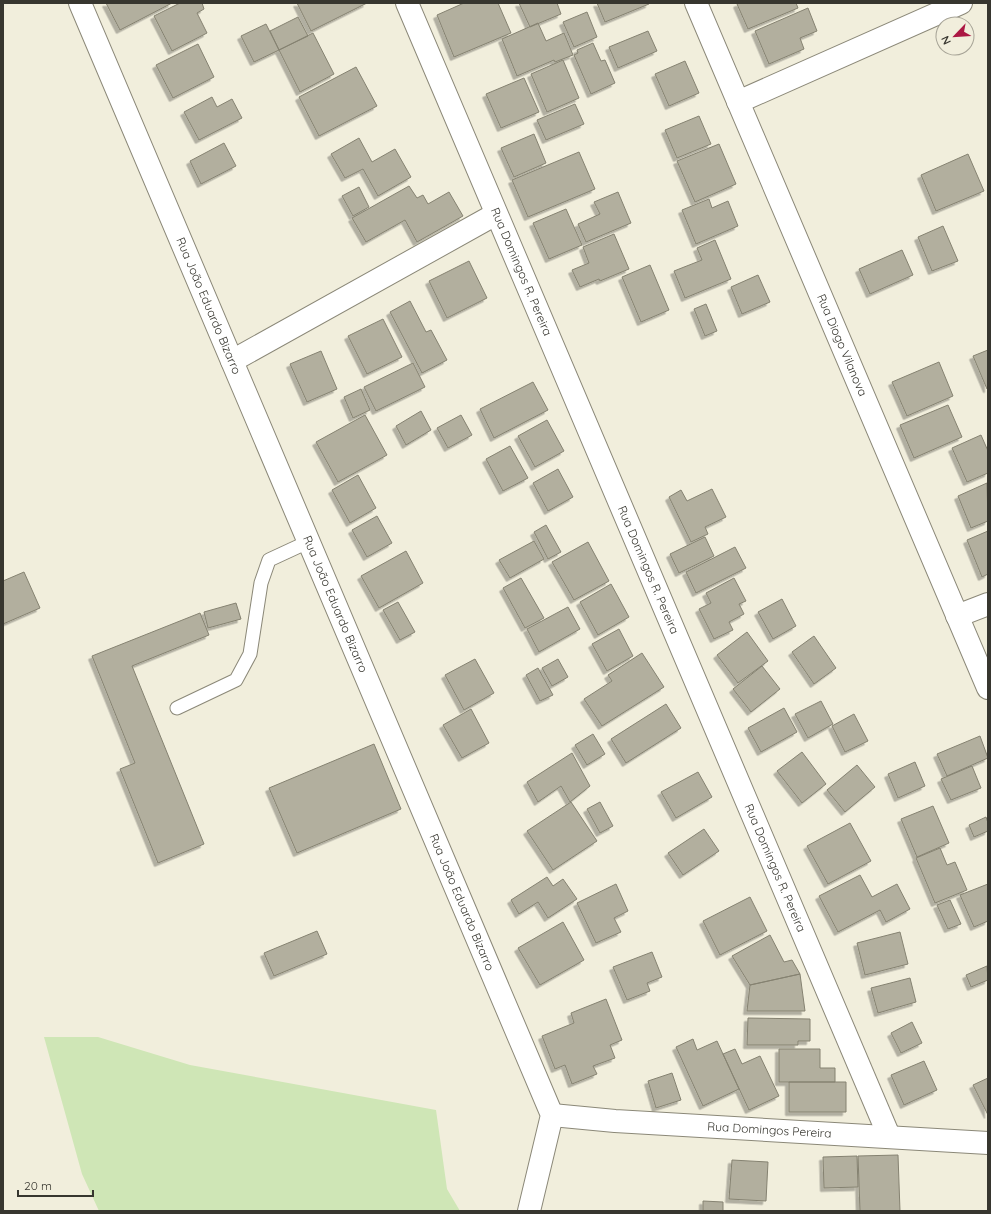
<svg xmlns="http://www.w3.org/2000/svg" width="991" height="1214" font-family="Quicksand,sans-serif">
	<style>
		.green { fill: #cfe6b6 }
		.building { fill: #b2af9e; stroke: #858271; filter: url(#shadow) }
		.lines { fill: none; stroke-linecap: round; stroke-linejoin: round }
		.service-casing { stroke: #8b8878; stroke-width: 15 }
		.minor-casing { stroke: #8b8878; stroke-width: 24 }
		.service { stroke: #fff; stroke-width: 13 }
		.minor { stroke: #fff; stroke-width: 22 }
		.labels { text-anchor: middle; stroke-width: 3; stroke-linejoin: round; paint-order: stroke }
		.street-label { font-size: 12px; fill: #37362f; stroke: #f1eedc }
	</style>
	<defs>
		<filter id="shadow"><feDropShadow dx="-3.5" dy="3.5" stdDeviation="0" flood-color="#0004"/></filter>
	</defs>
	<rect width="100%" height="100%" fill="#f1eedc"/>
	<path class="green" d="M44,1037H98L190,1065L436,1110L447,1189L460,1211H99L82,1174Z"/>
	<path class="building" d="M106,3H172L120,30Z
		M180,3H202L204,9L197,13L207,33L172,51L154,16Z
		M297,3H367L311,31Z
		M464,3H498L511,33L454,57L437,15Z
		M519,3H557L561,14L530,27Z
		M597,3H649V4L605,22Z
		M739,3H796L798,8L748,29L737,4Z
		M808,8L817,31L800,38L804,49L769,64L755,31Z
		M587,12L597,37L574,47L563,22Z
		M298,17L308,36L279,50L270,31Z
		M538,23L546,41L564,33L573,55L555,62L554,60L517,76L502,39Z
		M266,24L279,50L254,62L241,36Z
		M648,31L657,51L618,68L609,47Z
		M313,33L334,74L300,92L279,50Z
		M593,43L601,61L605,60L615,83L591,94L574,55L578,53L577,50Z
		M198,44L214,77L173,98L156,65Z
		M563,60L579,98L547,112L531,74Z
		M685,61L699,93L669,106L655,74Z
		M356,67L377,106L319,136L299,97Z
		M524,78L539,112L501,128L486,94Z
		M212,97L217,107L232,99L242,118L199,140L184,112Z
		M575,104L584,124L546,140L537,120Z
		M699,116L711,144L677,158L665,130Z
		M534,134L546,163L514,177L501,148Z
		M359,138L372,162L395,149L411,177L378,196L363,169L345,178L331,154Z
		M224,143L236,166L201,184L190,161Z
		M719,144L736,184L695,202L677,161Z
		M579,152L595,189L528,217L512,180Z
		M968,154L984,191L936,211L921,175Z
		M409,186L417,198L423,195L428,204L449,192L463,216L417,242L405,220L366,242L352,218Z
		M359,187L369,207L353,216L342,196Z
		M618,192L631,223L586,242L578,224L600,214L594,202Z
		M709,199L712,208L728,201L738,226L696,244L682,210Z
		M566,209L582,245L549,259L533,223Z
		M943,226L958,261L932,271L918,237Z
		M614,234L629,269L600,281L599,279L580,287L572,270L589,263L583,247Z
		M715,240L731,279L685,298L674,271L702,260L697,248Z
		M902,250L913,275L870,294L859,269Z
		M469,261L487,298L447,318L429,281Z
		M650,265L669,310L641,322L622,277Z
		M758,275L770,302L742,314L731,287Z
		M410,301L426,332L431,330L447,360L422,373L390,312Z
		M706,304L717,331L705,336L694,309Z
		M383,319L402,357L367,374L348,336Z
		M988,350V389H987L973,356Z
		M321,351L337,389L307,402L290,364Z
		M939,362L953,396L907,416L892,382Z
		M413,363L425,387L376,411L364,387Z
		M533,382L548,410L494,438L480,409Z
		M361,389L370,410L353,418L344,397Z
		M948,405L962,437L914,458L900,425Z
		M421,411L431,430L406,445L396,426Z
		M365,415L387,455L338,482L316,442Z
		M461,415L472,435L448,448L437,428Z
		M547,420L564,451L535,467L518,436Z
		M981,435L988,451V473L967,482L952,448Z
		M510,446L528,478L503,491L486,459Z
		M558,469L573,497L548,511L533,483Z
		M358,475L376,508L350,523L332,490Z
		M987,483L988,521L971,528L958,496Z
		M712,489L726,517L705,527L708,534L691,542L669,497L681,490L687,501Z
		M377,516L392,543L367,557L352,530Z
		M546,525L561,552L548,559L534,532Z
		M988,531V574L982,577L967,540Z
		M705,537L714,556L679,573L670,554Z
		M534,541L544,559L510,578L499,560Z
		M588,542L609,581L574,600L552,562Z
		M735,547L746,568L696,593L686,572Z
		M406,551L423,583L379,608L361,576Z
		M24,572L40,608L3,624V581Z
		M521,578L544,618L525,628L503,588Z
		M734,578L746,601L739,604L744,614L729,622L733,630L714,639L699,609L711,603L706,593Z
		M611,584L629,617L598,635L580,602Z
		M782,599L796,626L773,639L758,612Z
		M398,602L415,632L400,640L383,610Z
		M236,603L241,619L208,628L204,612Z
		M568,607L580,629L539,652L527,629Z
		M200,613L209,635L132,666L204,844L158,863L120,769L135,763L92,656Z
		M619,629L633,656L607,671L592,644Z
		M747,632L768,661L738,683L717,655Z
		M814,636L836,668L814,684L792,652Z
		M642,653L664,687L602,726L584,699L612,681L608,675Z
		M475,659L494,693L464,710L445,675Z
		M558,659L568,677L552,686L542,668Z
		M762,666L780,689L751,712L733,689Z
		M538,668L553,695L540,701L526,675Z
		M821,701L833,724L808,738L795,714Z
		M666,704L681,728L626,763L611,739Z
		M784,708L797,732L761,752L748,728Z
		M471,709L489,743L462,758L443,725Z
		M854,714L868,741L845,752L832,726Z
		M593,734L605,754L587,765L575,745Z
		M980,736L988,758L947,776L937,754Z
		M374,744L401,809L297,853L269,788Z
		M802,752L826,784L802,803L777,771Z
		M572,753L590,786L570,802L561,786L538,802L527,782Z
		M915,762L925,786L898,798L888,774Z
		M857,765L875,787L845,812L827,790Z
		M972,766L981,788L951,800L941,779Z
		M698,772L712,797L676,818L661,792Z
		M571,802L597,841L553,870L527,831Z
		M600,802L613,826L600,833L587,809Z
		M933,806L949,843L917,857L901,819Z
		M986,817L988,823V831L974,837L969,825Z
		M850,823L871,861L828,884L807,846Z
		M704,829L719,851L683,875L668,853Z
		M940,848L947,865L955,862L967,890L935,903L916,858Z
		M860,875L872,897L897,884L910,909L886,922L880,910L838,932L819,896Z
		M547,877L553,886L563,879L577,899L548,918L538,902L519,914L511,900Z
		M616,884L628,911L614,918L621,932L596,943L577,903Z
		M988,884V921L974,927L960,895Z
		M750,897L767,931L720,955L703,921Z
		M950,900L961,924L948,929L937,905Z
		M563,922L584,960L540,985L518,948Z
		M317,931L327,954L274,976L264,953Z
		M900,932L908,964L865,975L857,943Z
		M770,935L784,962L792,960L800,974L750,985L732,956Z
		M652,952L662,977L647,983L650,991L627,1000L613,967Z
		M987,966L988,980L971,987L966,975Z
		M800,974L805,1011H747L750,985Z
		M910,978L916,1002L878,1013L871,988Z
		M606,999L622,1040L610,1045L615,1058L593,1066L597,1074L572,1084L565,1065L555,1069L542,1036L574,1023L571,1013Z
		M748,1018L810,1019V1041H798V1045H747Z
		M912,1022L922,1043L901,1053L891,1033Z
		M693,1039L697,1050L717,1041L739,1089L703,1106L676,1047Z
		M735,1049L742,1064L760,1056L779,1096L749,1110L723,1054Z
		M779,1049H820V1068H835V1082H779Z
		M924,1061L937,1090L904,1105L891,1075Z
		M672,1073L681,1100L656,1108L648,1081Z
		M988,1078V1115L973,1085Z
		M789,1082H846V1112H789Z
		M898,1155L900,1211H860L858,1156Z
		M857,1156L858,1187L824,1188L823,1157Z
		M732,1160L768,1162L766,1201L729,1199Z
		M703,1201L723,1202V1211H703Z"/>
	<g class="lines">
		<g class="service-casing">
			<path id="service" d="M177,708L236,680L250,654L261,583L269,560L310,541"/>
		</g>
		<g class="minor-casing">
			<g id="minor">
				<path id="s1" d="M80,3L552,1115L529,1211"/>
				<path id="s2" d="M407,3L889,1136"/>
				<path id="s3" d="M696,3L988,688"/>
				<path d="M738,102L961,3"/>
				<path d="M232,361L496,214"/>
				<path d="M957,616L988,604"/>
				<path id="s4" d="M552,1115L615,1121L988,1143"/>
			</g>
		</g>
		<use href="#service" class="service"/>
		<use href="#minor" class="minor"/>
	</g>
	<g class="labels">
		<g class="street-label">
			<text dy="4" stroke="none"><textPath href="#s2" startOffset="292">Rua Domingos R. Pereira</textPath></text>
			<text dy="4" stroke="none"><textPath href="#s1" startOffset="329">Rua João Eduardo Bizarro</textPath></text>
			<text dy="4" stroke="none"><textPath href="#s3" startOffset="372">Rua Diogo Vilanova</textPath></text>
			<text dy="4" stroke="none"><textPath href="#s2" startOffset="616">Rua Domingos R. Pereira</textPath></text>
			<text dy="4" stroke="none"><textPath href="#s1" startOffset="653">Rua João Eduardo Bizarro</textPath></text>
			<text dy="4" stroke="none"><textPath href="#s2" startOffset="940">Rua Domingos R. Pereira</textPath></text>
			<text dy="4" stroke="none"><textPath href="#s1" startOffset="977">Rua João Eduardo Bizarro</textPath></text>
			<text dy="4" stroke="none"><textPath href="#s4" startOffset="218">Rua Domingos Pereira</textPath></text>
		</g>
	</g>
	<rect width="991" height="1214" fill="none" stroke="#37362f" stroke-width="8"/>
	<g transform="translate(955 36) rotate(245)"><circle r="19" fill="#f1eedc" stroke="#a7a497"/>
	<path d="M0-3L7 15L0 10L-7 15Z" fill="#ac1844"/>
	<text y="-6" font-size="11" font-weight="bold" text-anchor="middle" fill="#37362f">N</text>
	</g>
	<path d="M18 1190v6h75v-6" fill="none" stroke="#37362f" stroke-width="2"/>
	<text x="24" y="1190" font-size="12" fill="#37362f" stroke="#f1eedc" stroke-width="3" paint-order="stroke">20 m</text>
</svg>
